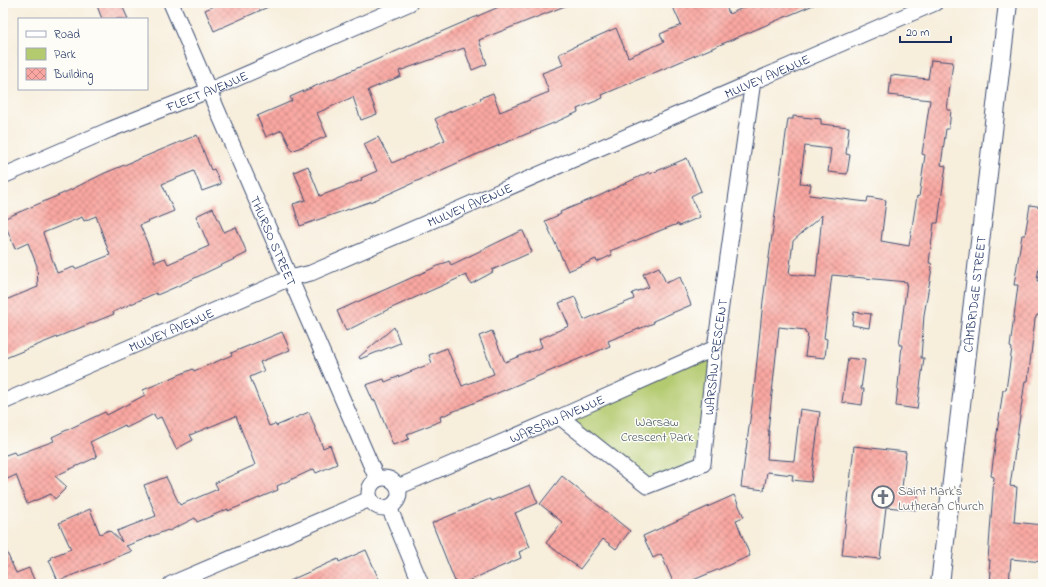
<svg xmlns="http://www.w3.org/2000/svg" width="1046" height="587" font-family="'Indie Flower',sans-serif">
	<style>
		.park { fill: #b4ca6f; stroke: #687c66 }
		.building { fill: url(#building-cross-hatch); fill-rule: evenodd }
		.lines { fill: none; stroke-linecap: round; stroke-linejoin: round }
		.minor-casing { stroke: #3c4c71; stroke-width: 17 }
		.tertiary-casing { stroke: #3c4c71; stroke-width: 20 }
		.minor { stroke: #fff; stroke-width: 15 }
		.tertiary { stroke: #fff; stroke-width: 18 }
		.labels { text-anchor: middle; stroke-width: 3; stroke-linejoin: round; paint-order: stroke }
		.street-label { font-size: 13px; fill: #1b2f5e; stroke: #fdfcf7 }
		.park-label { font-size: 13px; fill: #495e63; stroke: #fdfcf7 }
		.worship-label { font-size: 13px; fill: #5b616d; stroke: #fdfcf7; text-anchor: start }
	</style>
	<defs>
		<pattern id="building-cross-hatch" width="8" height="8" patternUnits="userSpaceOnUse"><rect width="8" height="8" fill="#faa7a1"/><path d="M0 0l8 8M0 8l8-8" fill="none" stroke="#ca8886"/></pattern>
	</defs>
	<rect width="100%" height="100%" fill="#fdfcf7"/>
	<filter id="ink" filterUnits="userSpaceOnUse"><feTurbulence type="fractalNoise" baseFrequency=".025" numOctaves="2"/><feDisplacementMap in="SourceGraphic" scale="8" xChannelSelector="R" yChannelSelector="G"/><feConvolveMatrix kernelMatrix="1 2 1 2 8 2 1 2 1" color-interpolation-filters="sRGB"/></filter>
	<filter id="wash" filterUnits="userSpaceOnUse"><feTurbulence type="fractalNoise" baseFrequency=".012" numOctaves="4" result="noise"/><feDisplacementMap in="SourceGraphic" scale="16" xChannelSelector="R" yChannelSelector="G"/><feGaussianBlur stdDeviation="0.9" result="paint"/><feColorMatrix in="noise" values="0 0 0 0 0 0 0 0 0 0 0 0 0 0 0 0 0 1.4 0 .05"/><feComposite in="paint" operator="in"/></filter>
	<g filter="url(#wash)">
		<rect width="100%" height="100%" fill="#f7eedc"/>
		<path class="park" d="M715,348L703,464L647,486L560,417Z"/>
		<g id="blocks">
			<path class="building" d="M96,3H121L128,19H102Z
				M221,3H277L214,31L205,10Z
				M508,3L570,4L479,40L487,64L472,70L464,48L399,71L401,76L368,90L377,114L361,120L353,97L317,113L327,136L292,151L282,130L266,137L257,116L292,101L290,97Z
				M682,3H725L729,14L754,3H818L602,95L603,98L577,109L578,112L556,122L473,156L375,200L300,226L293,204L306,200L294,172L308,166L320,196L362,180L361,178L377,171L364,144L378,137L392,163L432,146L445,140L435,119L449,112L481,100L480,98L493,93L500,112L549,92L542,73L563,65L559,54L571,48L616,28L628,57L664,42L660,34L681,25L673,7Z
				M931,60L953,62L947,110H951L949,129H946L941,165L946,166L941,200L938,223H934L929,263H931L932,268L924,315L921,358H924L917,409L896,406L902,345H899L901,329L907,282L832,275L824,338L827,339L825,358L805,356L808,334L805,333V330L779,327L768,431H769L767,459L794,461L800,409L820,412L811,482L792,480L793,475L767,472L764,490L741,487L754,390L763,301L788,119H793V116L821,119V124L849,127L846,154L850,155L847,174L828,172L831,149L805,146L800,183L811,184L809,195L867,202L868,197L886,200L881,241L909,246L917,196L919,197L925,155L922,154L930,100L889,95L891,75L928,79ZM822,215L816,277L789,274L793,241Z
				M197,135L211,170L214,169L221,184L202,191L194,171L162,184L174,211L140,225L155,262L165,258L168,264L209,246L196,216L213,208L224,232L236,227L247,253L178,286L157,295L156,293L113,312L114,314L3,359V301L38,287L37,266L28,243L15,249L3,219L64,193L105,173ZM96,216L110,255L75,269L74,267L57,273L43,233L82,217L84,221Z
				M687,158L701,191L691,196L700,217L679,226L678,224L664,229L610,251L612,255L597,262L596,259L568,271L545,221L561,214L560,212L599,196L649,172L650,174Z
				M1030,205L1043,207V236L1037,281H1043L1041,296H1043V316L1037,315L1035,319L1028,381H1025L1010,486L1017,487L1014,522L1043,525V562L1011,559L1009,584H990L991,571H989L990,560H988L994,477L991,476L1003,390H1006L1012,348L1010,347L1018,285H1014L1017,266L1022,235H1025Z
				M521,231H523L532,252L492,270L493,272L471,284L466,275L387,310L346,331L337,311L449,261L451,265Z
				M659,267L666,283L680,277L691,305L653,321L654,323L608,341L610,346L440,417L441,421L407,434L409,439L393,445L375,400L373,401L366,385L384,379L385,382L432,363L429,355L447,348L462,386L494,374L479,336L492,331L505,362L542,347L539,339L569,326L559,303L575,297L584,320L634,299L632,293L649,287L643,274Z
				M854,312L871,314L869,328L852,325Z
				M394,327L400,343L360,359L359,357Z
				M282,332L290,350L260,362L264,371L250,377L269,426L275,424L276,426L309,412L323,448L330,445L337,464L316,473L314,469L277,486L278,490L228,511V509L197,522L195,518L169,531L168,530L126,546L132,551L58,581L49,560L52,559L51,557L71,549L59,523L90,509L100,534L109,530L122,542L117,531L156,516L144,485L166,477L180,505L218,489L215,483L255,465L236,416L190,435L193,440L176,449L161,417L156,419L154,414L126,428L125,425L90,442L97,457L55,476L67,487L55,499L51,494L27,504L16,475L3,481V456L14,452L16,455L54,441L52,437L105,412L107,415L145,395L143,390L193,369L194,371L232,355L231,353Z
				M848,358L865,360L861,389H864L862,405L842,402Z
				M854,446L906,452L902,488L919,490L916,510L886,507L880,559L842,555Z
				M562,476L630,531L616,549L603,539L580,569L546,543L562,522L540,504Z
				M530,485L538,503L515,513L530,547L519,552L521,558L461,584H456L432,523L490,499L491,501Z
				M734,495L744,517L736,520L750,556L684,584H674L661,554L653,558L643,536Z
				M3,544L16,573L29,568L36,584H3Z
				M366,550L381,584H282L338,559L339,562Z"/>
		</g>
	</g>
	<g filter="url(#ink)">
		<use href="#blocks" fill-opacity="0" stroke="#3c4c71" stroke-width="1"/>
		<g class="lines">
			<g class="minor-casing">
				<g id="minor">
					<path id="s1" d="M171,3L377,479"/>
					<path id="s2" d="M3,176L109,130L210,90L410,3"/>
					<path id="s3" d="M3,402L290,278L311,273L935,3"/>
					<path id="s4" d="M560,417L647,486L703,464L715,348L753,81"/>
					<circle cx="384" cy="493" r="15"/>
					<path id="s5" d="M398,487L560,417L715,348"/>
					<path d="M389,507L421,584"/>
					<path d="M171,584L370,499"/>
				</g>
			</g>
			<g class="tertiary-casing">
				<g id="tertiary">
					<path id="s6" d="M940,584L1008,3"/>
				</g>
			</g>
			<use href="#minor" class="minor"/>
			<use href="#tertiary" class="tertiary"/>
		</g>
	</g>
	<defs>
		<g id="church-ring" transform="scale(1.15)"><circle r="9.5" fill="#fdfcf7" stroke="#6b7280" stroke-width="1.5"/><path d="M-1.2-6h2.4v3.5h3.3v2.4h-3.3V6h-2.4V-.1h-3.3v-2.4h3.3Z" fill="#6b7280"/></g>
	</defs>
	<g fill-rule="evenodd">
		<use href="#church-ring" x="883" y="497"/>
	</g>
	<g class="labels">
		<g class="street-label">
			<text dy="5" stroke="none"><textPath href="#s3" startOffset="831">MULVEY AVENUE</textPath></text>
			<text dy="5" stroke="none"><textPath href="#s2" startOffset="221">FLEET AVENUE</textPath></text>
			<text dy="5" stroke="none"><textPath href="#s3" startOffset="507">MULVEY AVENUE</textPath></text>
			<text dy="5" stroke="none"><textPath href="#s1" startOffset="259">THURSO STREET</textPath></text>
			<text dy="5" stroke="none"><textPath href="#s6" startOffset="292">CAMBRIDGE STREET</textPath></text>
			<text dy="5" stroke="none"><textPath href="#s3" startOffset="183">MULVEY AVENUE</textPath></text>
			<text dy="5" stroke="none"><textPath href="#s4" startOffset="279">WARSAW CRESCENT</textPath></text>
			<text dy="5" stroke="none"><textPath href="#s5" startOffset="173">WARSAW AVENUE</textPath></text>
		</g>
		<g class="park-label">
			<text x="657" y="426">Warsaw<tspan x="657" dy="15">Crescent Park</tspan></text>
		</g>
		<g class="worship-label">
			<text x="898" y="495">Saint Mark's<tspan x="898" dy="15">Lutheran Church</tspan></text>
		</g>
	</g>
	<rect width="1046" height="587" fill="none" stroke="#fdfcf7" stroke-width="16"/>
	<rect x="18" y="18" width="130" height="72" fill="#fdfcf7" stroke="#a3aaba"/>
	<rect x="26" y="31" width="20" height="6" fill="#ffffff" stroke="#a3aaba"/>
	<text x="54" y="38" font-size="12" fill="#1b2f5e">Road</text>
	<rect x="26" y="48" width="20" height="12" fill="#b4ca6f" stroke="#a3aaba"/>
	<text x="54" y="58" font-size="12" fill="#1b2f5e">Park</text>
	<rect x="26" y="68" width="20" height="12" fill="url(#building-cross-hatch)" stroke="#a3aaba"/>
	<text x="54" y="78" font-size="12" fill="#1b2f5e">Building</text>
	<path d="M900 36v6h51v-6" fill="none" stroke="#1b2f5e" stroke-width="2"/>
	<text x="906" y="36" font-size="12" fill="#1b2f5e" stroke="#fdfcf7" stroke-width="3" paint-order="stroke">20 m</text>
</svg>
